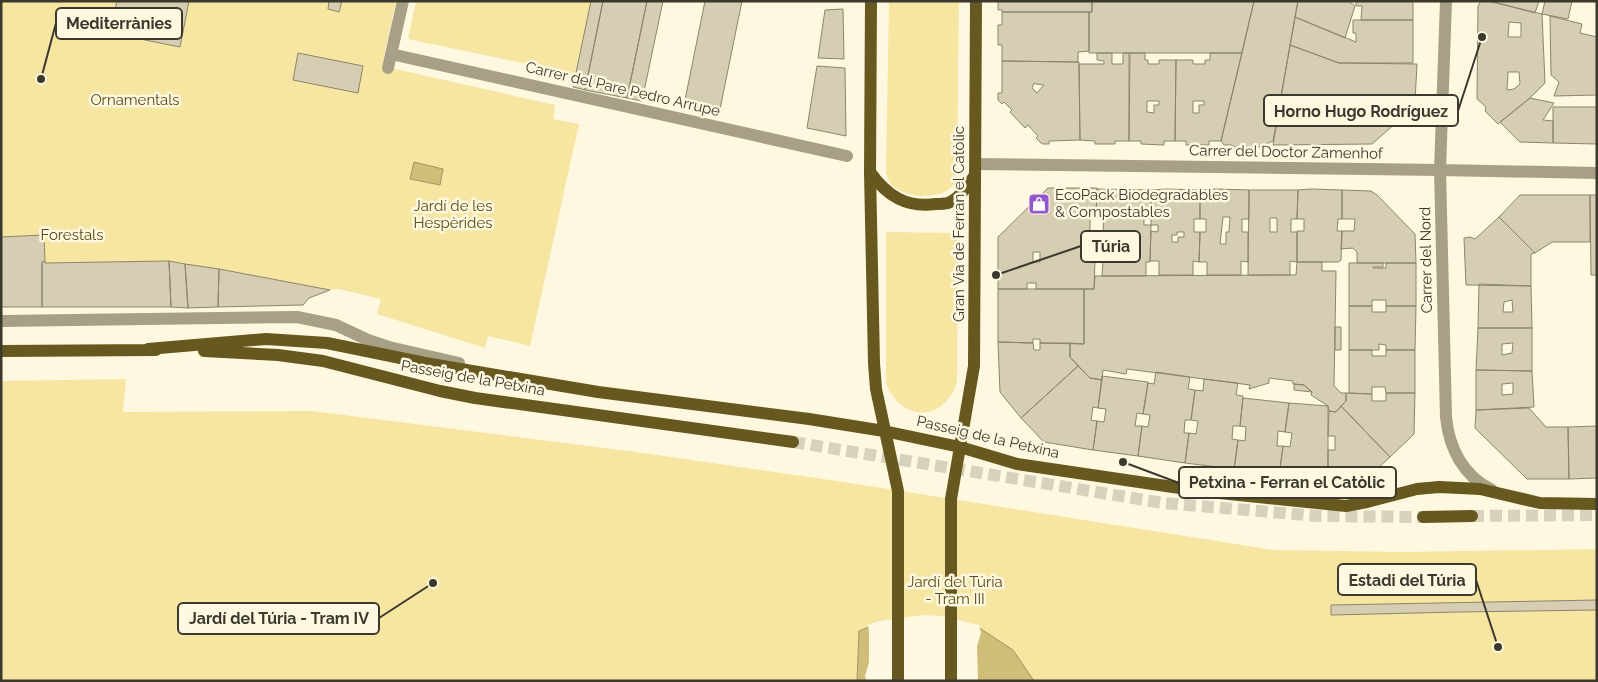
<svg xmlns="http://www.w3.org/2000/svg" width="1598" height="682" font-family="Raleway,sans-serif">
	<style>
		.green { fill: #f7e5a2 }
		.water { fill: #d0bd78; stroke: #a39562 }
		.pier { fill: #fef8e1 }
		.building { fill: #d6ceb2; stroke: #8c856a; fill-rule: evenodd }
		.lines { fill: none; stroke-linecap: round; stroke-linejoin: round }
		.major-tunnel { stroke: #d7d2bd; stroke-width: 12; stroke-dasharray: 12 6; stroke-linecap: butt }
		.minor { stroke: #a8a084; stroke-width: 12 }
		.major { stroke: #675820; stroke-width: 12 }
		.labels { text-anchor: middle; stroke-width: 5; stroke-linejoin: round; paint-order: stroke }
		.street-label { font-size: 15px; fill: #3b382d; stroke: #fef8e1 }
		.park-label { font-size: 15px; fill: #594b16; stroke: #fef8e1 }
		.poi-label { font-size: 15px; fill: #3b382d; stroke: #fef8e1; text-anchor: start }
		.leader { fill: none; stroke: #3b382d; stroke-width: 2 }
		.callout-dot { fill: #3b382d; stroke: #fef8e1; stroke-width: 2 }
		.callout { fill: #fef8e1; stroke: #3b382d; stroke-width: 2 }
		.callout-label { font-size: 16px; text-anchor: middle; font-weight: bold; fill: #3b382d }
	</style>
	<rect width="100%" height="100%" fill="#fef8e1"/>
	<path class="green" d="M1,1H396L382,66L555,105L553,119L579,124L530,346L488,336L485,348L377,314L381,299L339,289L330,290L169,261L45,263L44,235L1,237Z
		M416,1H591L575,74L408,39Z
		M889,1H959L957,179C948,201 909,200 893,186C889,183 887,177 886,172Z
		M886,232L958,233L957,383C943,423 901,422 886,383Z
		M126,379L123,412L312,411L636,452L844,482L1274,550L1404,552L1597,549V681H1V381Z"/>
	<path class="water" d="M414,162L443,169L440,185L410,179Z
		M879,623L978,627L1013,650L1034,681H857L859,631Z"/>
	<path class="pier" d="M922,615L941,616L979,625L981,633L977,646L978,681H867L865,676L869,662V632L868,625L879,621Z"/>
	<path class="building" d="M117,1H189L180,47L110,33Z
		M329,1H342L339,12L328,9Z
		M591,1H603L585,90L573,87Z
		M603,1H647L627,98L585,90Z
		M647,1H663L642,101L627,98Z
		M705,1H742L720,109L685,100Z
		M998,1H1092V12H1002V10H998Z
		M1092,1H1254L1242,53H1089V12H1092Z
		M1254,1H1298L1273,141L1260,147H1234L1232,145H1224L1221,141Z
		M1298,1H1348L1355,6L1345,38L1295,17Z
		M1356,1H1413V20H1361L1362,6H1356Z
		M1481,1H1489L1542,14L1545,83L1530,98L1498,124L1485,111L1486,107L1477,99L1478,6ZM1509,22L1521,23V37H1508ZM1508,72H1519L1520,84L1514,89L1507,90Z
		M1489,1H1539L1535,13Z
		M1545,1H1572L1568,19L1542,14Z
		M843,9L844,59L818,58L825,10Z
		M1002,12H1089V51L1078,52V62L1002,61V45H998V25H1002Z
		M1550,16L1582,24L1580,33L1597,37V95L1554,96L1559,82L1551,75Z
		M1295,17L1356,42V33H1353V20H1413V63H1339L1290,45Z
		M1290,45L1339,63L1417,64L1415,102L1396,123L1372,144L1273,145Z
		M298,53L363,66L358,93L293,80Z
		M1097,53H1112V64H1123V53H1129V141H1115V144H1095V141L1080,140L1079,64H1104V61L1097,60Z
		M1130,53H1145V60H1148V64H1159V60H1176L1175,141H1164V145L1141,144V141H1129ZM1147,101H1159V105H1154V113L1147,112Z
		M1210,53H1242L1221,141H1209V145H1186V141H1175L1176,60H1193V64H1205V60H1210ZM1193,101H1204V105H1199V113H1193Z
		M1002,61L1079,62L1080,140L1049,141V144H1042L1036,138L1038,136L1028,125L1025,128L1010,112L1012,110L1004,102L1002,104L998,100V93H1002ZM1034,83L1036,84L1044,85L1037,93L1032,88Z
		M817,66L845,68L846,136L807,128Z
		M1530,98L1554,103L1543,120L1553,121V143L1520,142L1500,122Z
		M1553,107H1597V144L1553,143Z
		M1048,188H1097L1096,218H1090V231H1096L1094,289H1036V283H1027V289H998V237ZM1033,252H1040V262H1033Z
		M1097,189L1151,190V218H1144V225H1151L1150,262H1146V276H1102L1103,261H1095L1096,231H1103L1104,218H1096ZM1119,231H1121V237H1124L1125,231H1131L1130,244H1124V239H1119Z
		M1167,189L1200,190V219H1194V232H1200L1199,262L1193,261V275H1159V261H1150L1151,231L1158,232V225H1151V190ZM1177,232H1184V237H1178V242H1172V235H1177Z
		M1215,189L1249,190V219H1242V232H1248V262L1241,261V275H1207V262H1199L1200,232H1206V219H1200V190ZM1223,217H1230L1229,232H1226V244H1220Z
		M1311,189L1342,190V219H1338L1337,231H1342L1341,260L1338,262H1297V231H1304V219H1297L1298,190Z
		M1249,190H1298L1297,219H1291V232H1297V262L1290,261V275H1248ZM1270,218H1277V232H1270Z
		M1342,190L1371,191L1377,195L1415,234L1416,263H1357V252L1353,248L1341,249L1342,231H1354L1355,219H1342Z
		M1520,195H1590V242H1552L1535,253L1499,217Z
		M1590,195H1597V275H1591Z
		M1499,217L1535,253L1531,254V286L1466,285L1464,238L1470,237L1475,239Z
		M44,235L45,261L42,262V307H1V237Z
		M45,261V263L169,261L171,307H42V262Z
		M169,261L185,264L188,308L171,307Z
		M1297,262H1322V271H1336L1334,386L1341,393H1346V401L1336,412L1329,411L1328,406L1311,395L1312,392L1304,385L1293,384V381L1269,378V383L1249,389L1250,385L1127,369L1126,374L1103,370L1102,380L1090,378L1070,357V343L1084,344V289H1094L1095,276L1296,275Z
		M1349,263H1383V267H1373V268H1386V263H1416V306H1386V300H1372V306H1349Z
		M185,264L219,269L218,307L188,308Z
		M219,269L330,290L309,298L303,305L218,307Z
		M1479,284L1531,286L1532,328H1478ZM1512,300L1513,312H1503L1504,302Z
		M998,289H1084V344L1040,343V339H1033V343L998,342Z
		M1349,306H1372V312H1386V306H1416L1415,350H1386V345L1379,344V350H1349Z
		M1335,327H1341V350H1335Z
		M1478,328H1532V371L1476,370ZM1513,343L1512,353L1502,355V344Z
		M998,342L1033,343L1034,350H1040V343H1070V357L1078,366L1021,418L1000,392Z
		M1349,350H1372V356H1386V350H1415V393H1386L1385,387H1372V394L1349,393Z
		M1078,366L1090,378L1102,380L1098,408L1093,407L1091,420L1097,421L1093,450L1044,442L1021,418Z
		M1476,370L1532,371L1534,407L1476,410ZM1513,383V394L1502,395V384Z
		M1156,372L1190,377L1188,389L1195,390L1191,420H1185L1184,433H1189L1185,463L1138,456L1142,426L1148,427L1150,415L1143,414L1148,383L1154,384Z
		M1102,376L1148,382L1143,414L1137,413L1135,426H1142L1138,456L1093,450L1097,421L1104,422L1106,409L1098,408Z
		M1204,379L1238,383L1236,395L1243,396L1240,426H1233L1232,439L1238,440L1234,469L1185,463L1189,433L1196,434L1198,421L1191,420L1195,390L1203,391Z
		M1294,384L1304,385L1312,392L1294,390Z
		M1346,393L1372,394V401H1386V393H1415L1414,434L1390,457L1341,406L1346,401Z
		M1243,398L1289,403L1285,432L1278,431L1277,446H1283L1279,476L1234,470L1238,440L1245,441L1246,427L1240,426Z
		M1289,403L1328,406V480H1304L1279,476L1283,446L1290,447L1292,433L1285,432Z
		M1341,406L1390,457L1365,480H1328V450H1335V436H1328L1329,411L1336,412Z
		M1529,408L1546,427H1568L1569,479H1527L1475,428L1476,410Z
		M1597,426V478L1569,479L1568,427Z
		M1597,600V610L1458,612L1331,615V605Z"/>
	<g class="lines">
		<path class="major-tunnel" d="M793,442L1163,503L1318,516L1423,517
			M1472,516L1597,515"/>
		<path class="minor" d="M1446,1L1440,170L1446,417C1449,448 1463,476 1492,490
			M391,54L847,156
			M388,68L403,1
			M976,164L1440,170L1597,173
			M1,321L297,317L336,325L368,340L389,347L459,363"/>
		<path class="major" d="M871,1L870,172L874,363L876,389L898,491V681
			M870,172C887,196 906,208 936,204C939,204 944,204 948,203C960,198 968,185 975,175
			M148,349L266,339L327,343L425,363L598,392L809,419L884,431L960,447L1017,464L1200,491L1346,506L1367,502L1417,489L1439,487L1480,489L1540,503L1597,504
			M1,351L156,350
			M204,351L278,355L323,361L440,391L475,398L793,442
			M1423,517L1472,516
			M951,681V499L974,366L976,1"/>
	</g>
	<defs>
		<g id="shop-square" transform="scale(1.125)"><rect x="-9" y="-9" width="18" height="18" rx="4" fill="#9357ce" stroke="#fef8e1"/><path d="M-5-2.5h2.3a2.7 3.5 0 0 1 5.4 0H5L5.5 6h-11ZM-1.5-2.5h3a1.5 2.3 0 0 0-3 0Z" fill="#fff"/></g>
	</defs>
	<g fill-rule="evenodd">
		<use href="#shop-square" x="1039" y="204"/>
	</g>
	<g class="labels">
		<g class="street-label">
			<text transform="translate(623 89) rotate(13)" y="5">Carrer del Pare Pedro Arrupe</text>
			<text transform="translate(1286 152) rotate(1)" y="5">Carrer del Doctor Zamenhof</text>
			<text transform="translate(959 224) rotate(-90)" y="5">Gran Via de Ferran el Catòlic</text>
			<text transform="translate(1426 260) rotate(-91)" y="5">Carrer del Nord</text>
			<text transform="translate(473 378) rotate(10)" y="5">Passeig de la Petxina</text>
			<text transform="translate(988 437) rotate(13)" y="5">Passeig de la Petxina</text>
		</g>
		<g class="park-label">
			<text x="135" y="105">Ornamentals</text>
			<text x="453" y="211">Jardí de les<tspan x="453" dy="17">Hespèrides</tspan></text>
			<text x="72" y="240">Forestals</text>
			<text x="955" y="587">Jardí del Túria<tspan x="955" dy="17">- Tram III</tspan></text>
		</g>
		<g class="poi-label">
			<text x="1055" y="200">EcoPack Biodegradables<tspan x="1055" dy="17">&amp; Compostables</tspan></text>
		</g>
	</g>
	<path class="leader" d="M41 79L56 23M1482 37L1458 111M996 275L1081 246M1123 462L1179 483M1498 647L1476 580M433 583L379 618"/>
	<g class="callout-dot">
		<circle cx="41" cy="79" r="5"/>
		<circle cx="1482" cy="37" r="5"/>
		<circle cx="996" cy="275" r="5"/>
		<circle cx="1123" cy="462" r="5"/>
		<circle cx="1498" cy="647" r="5"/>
		<circle cx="433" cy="583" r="5"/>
	</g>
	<g class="callout">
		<rect x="56" y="8" width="126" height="31" rx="5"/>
		<rect x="1264" y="95" width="194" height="31" rx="5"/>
		<rect x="1081" y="231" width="59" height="31" rx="5"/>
		<rect x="1179" y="467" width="217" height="31" rx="5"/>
		<rect x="1338" y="564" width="138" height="31" rx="5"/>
		<rect x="178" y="603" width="201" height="31" rx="5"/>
	</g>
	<g class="callout-label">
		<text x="119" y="29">Mediterrànies</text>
		<text x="1361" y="117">Horno Hugo Rodríguez</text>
		<text x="1111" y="252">Túria</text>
		<text x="1287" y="488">Petxina - Ferran el Catòlic</text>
		<text x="1407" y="586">Estadi del Túria</text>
		<text x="279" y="624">Jardí del Túria - Tram IV</text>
	</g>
	<rect width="1598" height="682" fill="none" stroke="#3b382d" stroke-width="5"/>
</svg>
